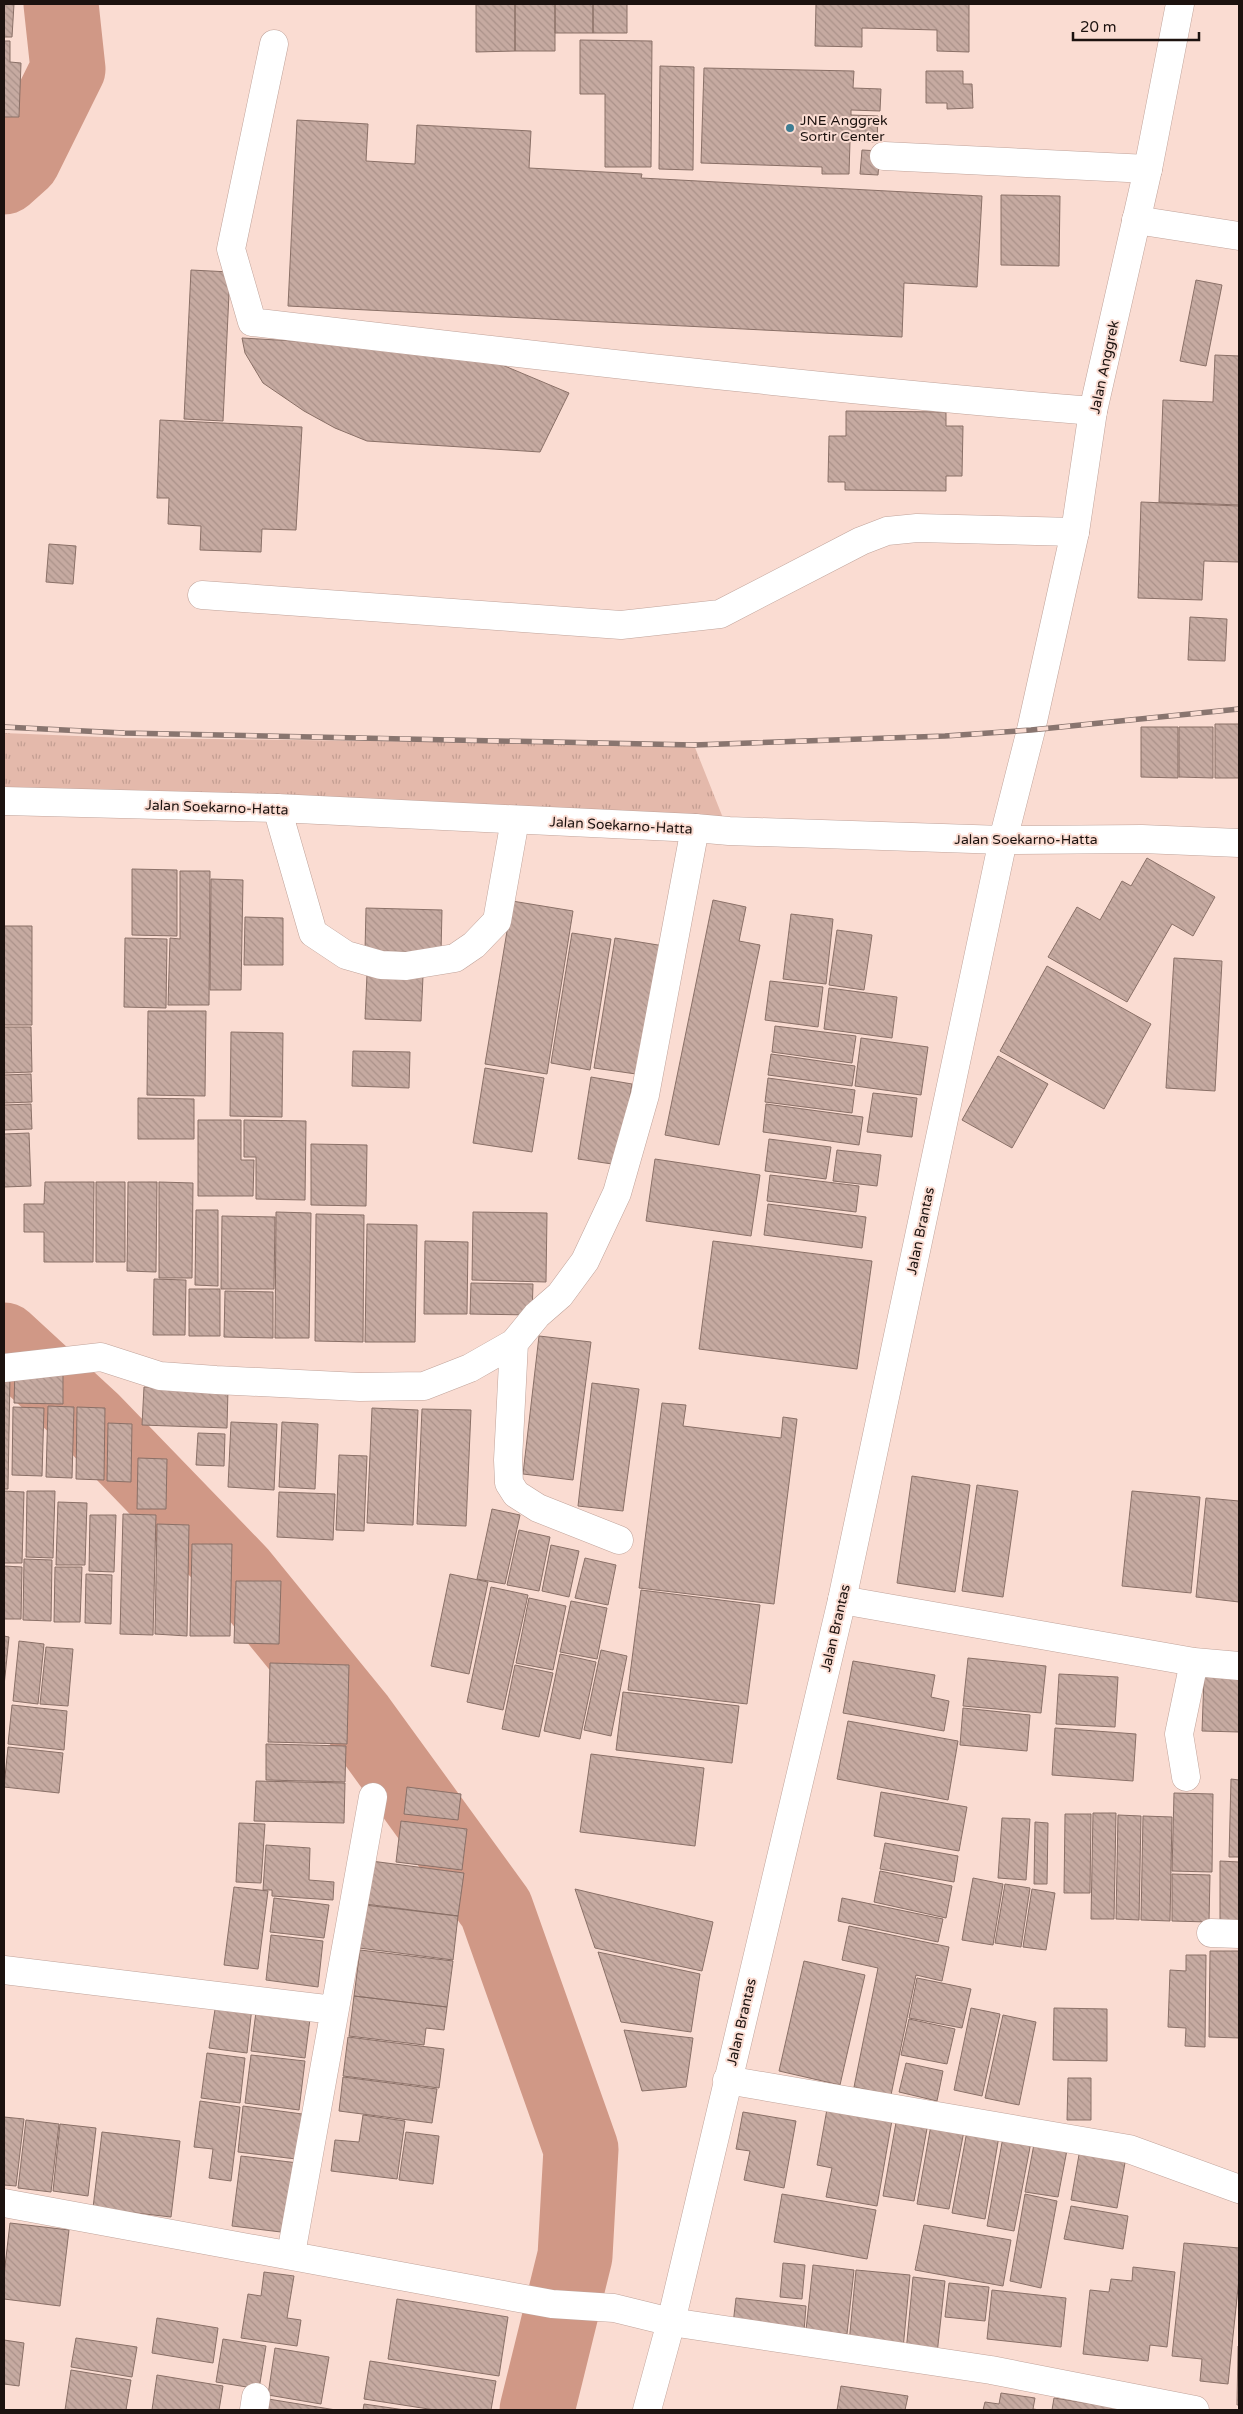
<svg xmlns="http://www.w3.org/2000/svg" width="1243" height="2414" font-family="'Varela Round',sans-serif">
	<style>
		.grass { fill: url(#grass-tufts) }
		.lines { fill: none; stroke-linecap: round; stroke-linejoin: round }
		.river { stroke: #d09886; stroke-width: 75 }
		.building { fill: url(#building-back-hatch); stroke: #8a7067 }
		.minor-casing { stroke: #c0a39a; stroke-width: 29 }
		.major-casing { stroke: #c0a39a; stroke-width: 29 }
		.highway-casing { stroke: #c0a39a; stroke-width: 29 }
		.minor { stroke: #fff; stroke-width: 28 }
		.major { stroke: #fff; stroke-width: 28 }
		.highway { stroke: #fff; stroke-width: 28 }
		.rail-casing { stroke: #89756f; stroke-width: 5.5 }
		.rail { stroke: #fadcd2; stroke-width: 4; stroke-dasharray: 11; stroke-linecap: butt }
		.poi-dot { fill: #3f7d93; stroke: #fadcd2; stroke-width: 2 }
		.labels { text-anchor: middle; stroke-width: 4; stroke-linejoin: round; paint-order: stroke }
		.poi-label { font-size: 14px; fill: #1c120f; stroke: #fadcd2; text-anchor: start }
		.street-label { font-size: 14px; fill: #1c120f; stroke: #fadcd2 }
	</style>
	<defs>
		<pattern id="grass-tufts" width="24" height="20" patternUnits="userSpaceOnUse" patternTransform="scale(1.25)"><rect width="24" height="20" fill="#e4b9ab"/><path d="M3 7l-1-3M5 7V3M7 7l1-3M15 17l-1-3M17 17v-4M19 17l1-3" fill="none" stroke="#c39e92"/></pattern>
		<pattern id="building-back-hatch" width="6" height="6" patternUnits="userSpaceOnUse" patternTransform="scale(1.25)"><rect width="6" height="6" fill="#c6aaa1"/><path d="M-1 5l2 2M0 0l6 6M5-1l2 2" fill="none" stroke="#aa9189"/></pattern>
	</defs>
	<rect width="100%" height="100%" fill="#fadcd2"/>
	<path class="grass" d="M4,733L126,738L694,745L727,828L4,791Z"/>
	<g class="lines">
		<path class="river" d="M4,177L23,160L68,69L61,4
			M4,1340L92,1421L239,1573L358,1719L496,1909L581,2149L575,2256L537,2410"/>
	</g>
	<path class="building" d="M4,4H14L12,37H4Z
		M476,4H515V51L476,52Z
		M515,4H555V51H515Z
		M555,4H593V33H555Z
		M593,4H627V33H593Z
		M816,4H969V52L937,51V30L862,28V47L815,46Z
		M580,40L652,41L651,167H605V94H580Z
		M4,41H10V62L21,63L19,117H4Z
		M660,66L694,67L693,170L659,169Z
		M704,68L854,71L853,88L881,89L880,111L851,110V115L878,116L877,142L850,141L849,174H822V167L701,163Z
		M926,71H963V84H972L973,108L947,109V103H926Z
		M297,120L368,124L366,161L415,164L417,125L531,131L529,168L642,174L641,178L982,196L977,287L904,283L902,337L288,306Z
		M862,150L880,151L878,175L860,174Z
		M1001,195L1060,196L1059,266L1001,265Z
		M191,270L230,272L223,421L184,419Z
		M1196,280L1222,285L1206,366L1180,361Z
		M242,338L469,351L569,393L540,452L367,441L335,428L304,411L263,383L245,353Z
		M1215,355L1239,356V505L1159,502L1163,400L1213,402Z
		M846,411L946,412V426H963L962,476H946V491L845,490V482H828L829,436H846Z
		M160,420L302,427L296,530L262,529L261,552L200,550L201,526L168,524L169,498H157Z
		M1141,502L1239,506V562L1204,561L1202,600L1138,598Z
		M49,544L76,546L73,584L46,582Z
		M1190,617L1227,619L1225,661L1188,660Z
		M1215,724H1239V778H1215Z
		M1141,727H1178V778L1141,777Z
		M1179,727H1213V778L1179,777Z
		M1147,858L1215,897L1193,936L1172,924L1127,1002L1048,957L1077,907L1100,920L1122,881L1131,886Z
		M132,869L177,870V936L132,935Z
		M180,871H210L209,1005H168L170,938L180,939Z
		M211,879L243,880L241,990H210Z
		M713,900L746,907L739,941L760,945L719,1145L665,1135Z
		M512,901L573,911L547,1074L485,1064Z
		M366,908L442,910L441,952L365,951Z
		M791,914L833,919L826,984L783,979Z
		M245,917L283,918V965H244Z
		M4,926H32V1025H4Z
		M837,930L872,935L864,990L829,985Z
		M572,933L611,939L590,1070L551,1063Z
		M125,938L167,939L166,1008L124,1007Z
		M615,938L664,946L643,1075L594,1068Z
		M1174,958L1222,961L1215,1091L1166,1088Z
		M1047,966L1151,1024L1104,1109L1000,1051Z
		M367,974L423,976L421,1021L365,1019Z
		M770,981L823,987L818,1027L765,1020Z
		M829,988L897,997L892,1038L824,1029Z
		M148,1011H206L205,1096L147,1095Z
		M775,1026L856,1036L852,1063L772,1052Z
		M4,1027H31L32,1072L4,1073Z
		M231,1032L283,1033L282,1117L230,1116Z
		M861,1038L928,1047L921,1095L855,1086Z
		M353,1051L410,1052L409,1088L352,1086Z
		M771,1054L855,1066L852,1086L768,1075Z
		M998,1056L1048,1084L1012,1148L962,1120Z
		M485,1068L544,1078L532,1152L473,1143Z
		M31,1074L32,1102L4,1103V1075Z
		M591,1077L632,1084L619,1165L578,1159Z
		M768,1078L855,1090L852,1113L765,1102Z
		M873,1093L917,1098L912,1137L867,1132Z
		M138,1098L194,1099V1139H138Z
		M31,1104L32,1129L4,1130V1105Z
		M766,1104L863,1117L859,1145L763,1132Z
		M198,1120H241V1160H254L253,1196H198Z
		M244,1120L306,1121L305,1200L256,1199V1157H244Z
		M29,1133L31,1186L4,1187V1134Z
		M769,1139L831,1147L826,1179L765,1171Z
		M311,1144L367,1145L366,1206L311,1205Z
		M837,1150L881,1155L877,1186L833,1181Z
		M655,1159L760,1175L751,1236L646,1221Z
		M770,1175L859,1186L856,1212L767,1201Z
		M45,1182H94L93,1262H44V1232H24V1204H44Z
		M96,1182H125V1262H96Z
		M128,1182H157L156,1272L127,1271Z
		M159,1182L193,1183L192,1278H159Z
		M768,1204L866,1217L862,1248L764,1235Z
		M196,1210H218V1286L195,1285Z
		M276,1212L311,1213L309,1338H275Z
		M473,1212L547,1213L546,1282L472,1280Z
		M316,1214L364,1215L363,1342L315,1341Z
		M222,1216L275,1217L274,1289H221Z
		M367,1224L417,1225L415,1342H365Z
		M425,1241L468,1242L467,1314H424Z
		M713,1241L872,1261L857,1369L699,1349Z
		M154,1279L186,1280L185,1335H153Z
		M471,1283L533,1284L532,1315L470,1314Z
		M189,1289H220V1336H189Z
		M225,1291L273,1292V1338L224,1337Z
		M539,1336L591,1342L573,1480L523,1474Z
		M15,1371L63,1372V1404L14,1403Z
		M4,1375H10L8,1489H4Z
		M592,1383L639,1389L623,1511L578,1506Z
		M144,1387L228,1389L227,1428L142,1425Z
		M662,1403L686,1405L683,1426L781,1438L783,1417L797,1419L774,1604L639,1588Z
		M48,1406L74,1407L72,1478L46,1477Z
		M13,1407L44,1408L42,1476L12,1475Z
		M77,1407L105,1408L104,1480L76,1479Z
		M372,1408L418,1410L413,1525L367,1523Z
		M422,1409L471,1410L466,1526L417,1524Z
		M231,1422L277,1424L274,1490L228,1487Z
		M282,1422L318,1424L315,1489L279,1487Z
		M108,1423L132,1424L131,1482L107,1481Z
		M198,1433L225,1434L224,1466L196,1465Z
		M339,1455L367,1456L364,1531L336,1530Z
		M138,1458L167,1459L166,1509H137Z
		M912,1476L970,1485L955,1592L897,1583Z
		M977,1485L1018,1491L1003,1597L962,1591Z
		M4,1491L24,1492L22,1563H4Z
		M27,1491H55L53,1558L26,1557Z
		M1132,1491L1200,1497L1191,1593L1122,1586Z
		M279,1492L335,1494L333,1540L277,1537Z
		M1206,1498L1239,1501V1602L1196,1597Z
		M58,1502L87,1503L85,1565H56Z
		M492,1509L520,1515L505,1584L477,1579Z
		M123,1514L156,1515L153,1635L120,1634Z
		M90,1515H116L114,1572L89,1571Z
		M157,1524L189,1525L187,1636L155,1634Z
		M519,1530L550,1537L539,1591L507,1585Z
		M192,1544H232L230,1636H190Z
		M551,1545L579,1551L569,1597L542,1591Z
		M585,1558L616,1565L608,1605L575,1598Z
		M24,1559L52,1560L51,1621L23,1620Z
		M4,1566L22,1567L21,1619H4Z
		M55,1567H82L80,1622H54Z
		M86,1574L112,1575L111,1624L85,1623Z
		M450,1574L488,1582L469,1674L431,1666Z
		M236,1581H281L279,1644L234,1643Z
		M491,1587L528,1595L503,1710L467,1702Z
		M641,1590L760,1605L747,1704L628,1690Z
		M529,1598L566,1606L553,1670L516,1663Z
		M571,1601L607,1608L597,1659L560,1652Z
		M4,1636L9,1637L4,1686Z
		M19,1641L44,1644L38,1704L13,1701Z
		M46,1647L73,1649L68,1706L40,1704Z
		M601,1650L627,1656L611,1736L584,1730Z
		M560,1654L596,1662L580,1739L544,1731Z
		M968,1658L1046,1666L1041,1713L963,1706Z
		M853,1661L935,1675L931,1697L949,1701L944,1731L843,1713Z
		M270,1663L349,1665L347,1744L268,1742Z
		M515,1665L553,1673L539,1737L502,1729Z
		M1059,1674L1118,1677L1115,1727L1056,1724Z
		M1204,1677L1239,1678V1732L1202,1731Z
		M623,1692L739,1706L732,1763L616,1750Z
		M12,1705L67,1711L64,1750L8,1744Z
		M963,1708L1030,1715L1027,1751L960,1745Z
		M848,1721L958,1741L948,1800L837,1779Z
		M1055,1728L1136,1734L1133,1781L1052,1775Z
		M266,1744L346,1746L345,1782L266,1780Z
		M8,1747L63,1753L59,1793L4,1787Z
		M591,1754L704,1768L695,1846L580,1832Z
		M1231,1779L1239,1780V1857H1229Z
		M256,1781L345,1783L344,1823L254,1821Z
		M407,1787L461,1794L458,1820L404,1814Z
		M881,1792L967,1807L959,1851L874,1836Z
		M1174,1793L1213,1794L1212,1872L1172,1871Z
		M1093,1813H1116L1114,1919H1091Z
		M1065,1814H1091L1090,1893H1064Z
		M1118,1815L1141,1816L1139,1920L1116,1919Z
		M1143,1816L1172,1817L1170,1921L1141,1920Z
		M1002,1818L1030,1819L1026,1880L998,1878Z
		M401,1821L467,1829L462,1870L396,1862Z
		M1035,1822L1048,1823L1047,1884H1034Z
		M239,1823L265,1824L261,1883L236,1882Z
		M885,1843L958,1856L954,1882L880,1869Z
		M266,1845L310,1848L309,1880L334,1882L333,1900L272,1896V1890H263Z
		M371,1861L464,1873L458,1916L365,1904Z
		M1220,1861L1239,1862V1921H1220Z
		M880,1871L952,1886L946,1918L874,1902Z
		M1172,1874L1210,1875L1209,1922L1172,1921Z
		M973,1878L1003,1884L993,1945L962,1940Z
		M1005,1884L1030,1888L1021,1947L995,1943Z
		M234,1887L268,1891L258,1969L224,1965Z
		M575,1889L713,1922L702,1971L595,1948Z
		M1032,1889L1055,1893L1046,1950L1023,1947Z
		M274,1898L329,1905L324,1938L270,1932Z
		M842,1898L943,1919L938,1942L838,1921Z
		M365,1905L458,1916L453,1960L359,1948Z
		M849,1926L949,1947L942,1981L916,1975L891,2095L854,2087L878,1968L842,1960Z
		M271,1935L323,1941L318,1987L266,1980Z
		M360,1950L453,1961L447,2007L354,1996Z
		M1210,1951H1239V2038L1209,2037Z
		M598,1952L700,1974L691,2032L621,2022Z
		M1186,1955H1206L1205,2047L1185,2046L1186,2028L1168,2027L1170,1970L1186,1971Z
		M804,1961L865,1975L840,2085L779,2071Z
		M917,1978L971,1989L962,2028L909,2018Z
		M354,1996L447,2007L444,2030L426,2028L424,2045L349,2036Z
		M216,2003L252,2007L247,2053L209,2048Z
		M257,2004L311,2011L305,2058L251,2051Z
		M971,2008L1000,2014L982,2096L954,2090Z
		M1054,2008L1107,2009V2061L1053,2060Z
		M1003,2015L1036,2022L1019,2105L985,2098Z
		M909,2019L955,2029L947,2064L901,2055Z
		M624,2030L693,2038L686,2087L642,2091Z
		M348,2037L444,2049L439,2088L343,2076Z
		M207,2053L245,2058L240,2103L201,2098Z
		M251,2055L305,2061L299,2110L245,2103Z
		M906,2063L943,2071L937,2101L899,2092Z
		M343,2077L437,2089L432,2123L339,2111Z
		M1068,2078H1091V2120H1067Z
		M200,2101L240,2107L231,2181L209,2178L213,2149L194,2147Z
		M243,2106L302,2114L296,2159L238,2152Z
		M827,2109L892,2120L877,2206L826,2197L832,2168L817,2165Z
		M743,2112L796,2121L784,2188L744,2180L750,2151L736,2149Z
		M363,2115L405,2121L397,2179L331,2171L335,2140L359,2142Z
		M4,2117L24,2119L16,2186L4,2185Z
		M897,2117L928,2123L914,2201L883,2196Z
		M26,2120L59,2124L51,2192L18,2188Z
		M60,2124L96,2128L88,2196L53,2191Z
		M931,2125L964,2131L949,2209L917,2204Z
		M967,2131L999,2136L985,2219L952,2213Z
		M102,2132L180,2141L171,2217L93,2208Z
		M406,2132L439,2136L433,2184L399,2180Z
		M1003,2137L1031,2142L1014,2231L987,2226Z
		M1034,2144L1067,2150L1058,2197L1025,2192Z
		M1080,2149L1126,2157L1117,2208L1071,2200Z
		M241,2156L298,2163L289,2233L232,2226Z
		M782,2194L876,2210L867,2259L774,2242Z
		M1025,2194L1057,2201L1041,2288L1010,2281Z
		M1071,2206L1128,2216L1123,2249L1064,2239Z
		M10,2223L69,2230L60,2306L4,2299V2275Z
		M924,2225L1011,2240L1003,2286L915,2270Z
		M1184,2243L1239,2248V2279L1228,2384L1200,2381L1202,2359L1172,2356Z
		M783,2263L805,2265L802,2299L780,2297Z
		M813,2265L854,2270L847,2334L806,2330Z
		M1133,2267L1175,2272L1167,2347L1150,2345L1148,2361L1083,2354L1090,2290L1109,2292L1111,2279L1132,2281Z
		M856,2270L910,2275L903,2349L849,2343Z
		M264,2272L294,2276L287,2318L301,2320L297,2346L241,2338L248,2294L261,2296Z
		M913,2277L945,2281L937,2354L906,2352Z
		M949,2283L989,2287L985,2321L945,2317Z
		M992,2290L1066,2298L1061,2347L987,2339Z
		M736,2298L806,2306L804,2331L733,2324Z
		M397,2299L508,2317L499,2376L388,2359Z
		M157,2318L218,2328L213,2363L152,2353Z
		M76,2338L137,2347L132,2377L71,2367Z
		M223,2339L266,2346L259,2389L216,2382Z
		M4,2340L24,2343L19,2386L4,2384Z
		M1238,2346H1239V2405H1237Z
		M275,2348L329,2357L321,2404L268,2395Z
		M370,2361L496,2381L491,2410H435L364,2399Z
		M71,2370L131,2380L126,2410H65Z
		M157,2375L223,2386L219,2410H152Z
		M841,2386L908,2396L905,2410H837Z
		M1001,2393L1035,2398L1033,2409L1040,2410H983L985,2402L999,2404Z
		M262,2398L336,2410H260Z
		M1054,2398L1125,2409L1124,2410H1052Z
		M364,2404L405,2410H363Z"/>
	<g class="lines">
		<g class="minor-casing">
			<path id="minor" d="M274,44L231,249L252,322C532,355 812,388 1093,411
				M884,156L1148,169
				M1136,220L1239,236
				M202,595L621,625L720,614L861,541L887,531L917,528L1075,532
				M277,808L313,933L346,955L381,965L406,966L455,958L474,945L497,921L515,820
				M514,1343L508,1460L509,1483L516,1494L538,1508L619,1540
				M4,1368L101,1357L160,1376L216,1380L360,1387L424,1386L470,1368L514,1343L537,1315L560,1295L585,1261L617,1193L645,1095L695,828
				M842,1600L1194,1662L1239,1666
				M1186,1777L1179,1734L1194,1662
				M1211,1933L1239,1934
				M4,1970L334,2010
				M727,2080L1129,2149L1239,2189
				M4,2203L552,2304L614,2308L671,2322L991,2370L1195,2410
				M291,2254L373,1797
				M254,2410L256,2397"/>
		</g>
		<g class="major-casing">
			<path id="major" d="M647,2410L671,2322L842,1600L1003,840L1142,839L1239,843"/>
		</g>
		<g class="highway-casing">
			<path id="highway" d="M4,801L277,808L695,828L729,831L1003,840L1031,730L1075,532L1093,411L1148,169L1180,4"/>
		</g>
		<use href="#minor" class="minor"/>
		<use href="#major" class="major"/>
		<use href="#highway" class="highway"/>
		<g class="rail-casing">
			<path id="rail" d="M4,727L124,733L694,745L945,736L1031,730L1239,709"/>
		</g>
		<use href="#rail" class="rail"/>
	</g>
	<circle class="poi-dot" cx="790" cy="128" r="5"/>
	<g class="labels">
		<g class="poi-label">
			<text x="800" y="125">JNE Anggrek<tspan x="800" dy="16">Sortir Center</tspan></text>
		</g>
		<g class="street-label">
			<text transform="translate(1104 367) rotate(-78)" y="5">Jalan Anggrek</text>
			<text transform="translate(217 807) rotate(2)" y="5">Jalan Soekarno-Hatta</text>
			<text transform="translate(621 825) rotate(3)" y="5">Jalan Soekarno-Hatta</text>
			<text x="1026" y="844">Jalan Soekarno-Hatta</text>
			<text transform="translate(920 1231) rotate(-78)" y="5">Jalan Brantas</text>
			<text transform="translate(835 1628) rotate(-77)" y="5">Jalan Brantas</text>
			<text transform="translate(741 2022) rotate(-77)" y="5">Jalan Brantas</text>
		</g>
	</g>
	<rect width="1243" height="2414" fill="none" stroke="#1c120f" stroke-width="10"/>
	<path d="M1073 32v8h126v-8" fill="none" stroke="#1c120f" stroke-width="2.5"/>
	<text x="1080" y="32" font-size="15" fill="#1c120f" stroke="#fadcd2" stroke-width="4" paint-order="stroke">20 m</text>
</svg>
